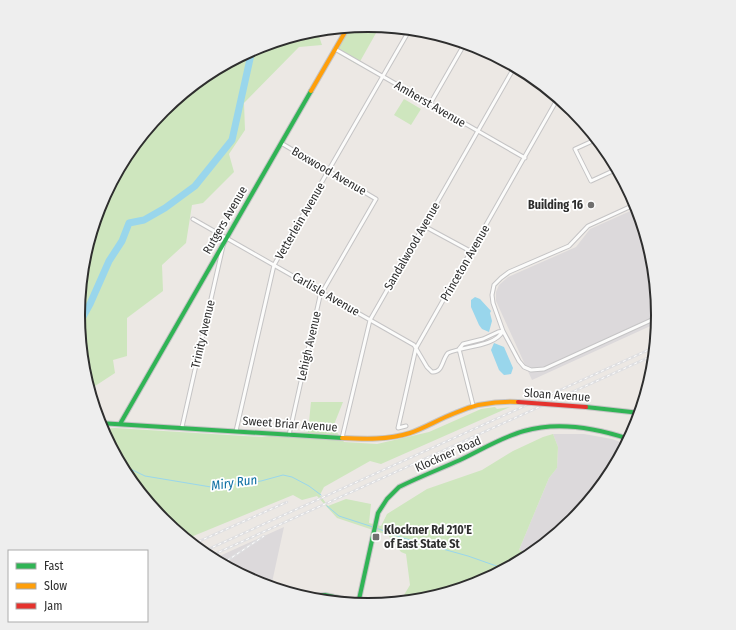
<svg xmlns="http://www.w3.org/2000/svg" width="736" height="630" font-family="'Fira Sans Condensed',sans-serif">
	<style>
		.industrial { fill: #dcd9db }
		.green { fill: #cee6be }
		.water { fill: #99d6ec }
		.lines { fill: none; stroke-linecap: round; stroke-linejoin: round }
		.stream { stroke: #99d6ec; stroke-width: 1 }
		.river { stroke: #99d6ec; stroke-width: 7 }
		.street-casing { stroke: #c5c4c5; stroke-width: 5 }
		.fast-casing { stroke: #c5c4c5; stroke-width: 6 }
		.slow-casing { stroke: #c5c4c5; stroke-width: 6 }
		.street { stroke: #fcfcfb; stroke-width: 3 }
		.fast { stroke: #30b455; stroke-width: 4 }
		.slow { stroke: #ff9f0a; stroke-width: 4 }
		.rail-casing { stroke: #dfdfe1; stroke-width: 2.5 }
		.rail { stroke: #fff; stroke-width: 1; stroke-dasharray: 3; stroke-linecap: butt }
		.jam-bridge-casing { stroke: #c5c4c5; stroke-width: 6; stroke-linecap: butt }
		.jam-bridge { stroke: #e5322d; stroke-width: 4 }
		.poi-dot { fill: #706f6e; stroke: #fff; stroke-width: 1.5 }
		.labels { text-anchor: middle; stroke-width: 3.5; stroke-linejoin: round; paint-order: stroke }
		.street-label { font-size: 12px; fill: #2e2e2e; stroke: #fff }
		.poi-label { font-size: 12px; font-weight: bold; fill: #2e2e2e; stroke: #fff; text-anchor: end }
		.water-label { font-size: 13px; font-style: italic; fill: #0d6fa3; stroke: #fff }
		.rim { fill: none; stroke: #2e2e2e; stroke-width: 2 }
	</style>
	<rect width="100%" height="100%" fill="#ece8e4"/>
	<path class="industrial" d="M637,208L652,259L658,315L657,323L532,380L496,301V292L499,285L508,277L576,247L590,229Z
		M553,434H584L612,439L626,444L609,476L573,520L530,555L519,550L549,478L557,468L558,447Z
		M284,527L271,587L257,583L213,559Z"/>
	<path class="green" d="M368,25L380,26L358,65L334,51L344,31L338,28Z
		M317,30L322,45L299,47L244,103L245,130L229,154L234,172L203,203L192,205L186,243L162,265L163,291L127,318V356L113,360L115,373L89,390L84,371L78,315L84,258L100,204L127,154L163,110L207,74L257,47L312,31Z
		M404,99L421,109L411,125L394,115Z
		M311,402H343L333,427L344,442L377,444L429,432L481,409L495,407L497,409L510,407L381,464L370,461L324,487L320,495L328,506L346,499L371,504L369,523L381,526L387,514L427,489L482,470L513,451L543,437L553,434L558,447L557,468L549,478L519,550L530,555L479,583L424,599L408,601L404,595L410,585L406,554L401,552L388,535L337,518L317,496L302,500L293,495L186,539L163,520L127,476L102,429L115,428L262,437L308,432Z"/>
	<path class="water" d="M475,297L480,299L491,311L490,313L492,321L489,332L482,329L479,325L471,307V300Z
		M494,343L504,347L513,368L511,374L504,375L499,370L491,350Z"/>
	<g class="lines">
		<path class="stream" d="M120,464L145,476L211,487L261,481L283,475L292,477L309,486L321,495
			M327,506L339,516L373,527
			M376,528L403,538L468,556L505,569"/>
		<path class="river" d="M79,324L90,304L109,261L122,241L129,223L144,220L165,208L195,186L232,140L252,50"/>
		<g class="street-casing">
			<path id="street" d="M335,49L525,158
				M430,104L465,43
				M597,139L575,149L591,181L617,169
				M281,143L376,199L320,296L289,435
				M636,204L588,226L569,246L509,272L501,278L494,285L492,295L493,303L503,331L519,361L524,367L531,370L544,369L658,317
				M193,219L414,345L427,367L432,372C443,373 442,359 448,353C463,346 495,347 503,331
				M424,226L472,252
				M459,349L473,405
				M459,349L463,344L483,339L498,332L503,331
				M406,426L398,428L416,348L558,98
				M182,427L223,246
				M236,431L274,265L410,29
				M342,438L370,320L515,66"/>
		</g>
		<g class="fast-casing">
			<path id="fast" d="M586,407L640,413
				M99,423L342,438
				M120,424L311,91
				M302,597L325,595L371,605
				M358,604L378,513L387,499L399,487C419,477 440,469 460,460C481,450 502,437 524,431C558,421 596,428 629,439"/>
		</g>
		<g class="slow-casing">
			<path id="slow" d="M311,91L348,27
				M342,438C365,439 388,440 410,433C425,428 439,419 455,413C475,404 496,401 518,402"/>
		</g>
		<use href="#street" class="street"/>
		<use href="#fast" class="fast"/>
		<use href="#slow" class="slow"/>
		<g class="rail-casing">
			<path id="rail" d="M193,544L287,502
				M202,552L655,347
				M208,557L654,355
				M222,564L264,536"/>
		</g>
		<use href="#rail" class="rail"/>
		<g class="jam-bridge-casing">
			<path id="jam-bridge" d="M518,402L586,407"/>
		</g>
		<use href="#jam-bridge" class="jam-bridge"/>
	</g>
	<g class="poi-dot">
		<circle cx="591" cy="205" r="4"/>
		<rect x="372" y="533" width="8" height="8" rx="2"/>
	</g>
	<g class="labels">
		<g class="street-label">
			<text transform="translate(430 104) rotate(30)" y="4">Amherst Avenue</text>
			<text transform="translate(329 171) rotate(30)" y="4">Boxwood Avenue</text>
			<text transform="translate(225 220) rotate(-60)" y="4">Rutgers Avenue</text>
			<text transform="translate(300 221) rotate(-60)" y="4">Vetterlein Avenue</text>
			<text transform="translate(412 246) rotate(-60)" y="4">Sandalwood Avenue</text>
			<text transform="translate(465 263) rotate(-60)" y="4">Princeton Avenue</text>
			<text transform="translate(326 294) rotate(30)" y="4">Carlisle Avenue</text>
			<text transform="translate(203 334) rotate(-77)" y="4">Trinity Avenue</text>
			<text transform="translate(309 346) rotate(-77)" y="4">Lehigh Avenue</text>
			<text transform="translate(557 395) rotate(4)" y="4">Sloan Avenue</text>
			<text transform="translate(290 424) rotate(4)" y="4">Sweet Briar Avenue</text>
			<text transform="translate(448 454) rotate(-24)" y="4">Klockner Road</text>
		</g>
		<g class="poi-label">
			<text x="583" y="209">Building 16</text>
			<text x="384" y="534" text-anchor="start">Klockner Rd 210'E<tspan x="384" dy="14">of East State St</tspan></text>
		</g>
		<g class="water-label">
			<text transform="translate(234 482) rotate(-8)" y="5">Miry Run</text>
		</g>
	</g>
	<path d="M0 0H736V630H0ZM85 315a283 283 0 1 1 566 0a283 283 0 1 1-566 0Z" fill="#eee" fill-rule="evenodd"/>
	<path class="rim" d="M85 315a283 283 0 1 1 566 0a283 283 0 1 1-566 0Z"/>
	<rect x="8" y="550" width="140" height="72" fill="#ffffff" stroke="#ababab"/>
	<rect x="16" y="563" width="20" height="6" fill="#30b455" stroke="#ababab"/>
	<text x="44" y="570" font-size="12" fill="#2e2e2e">Fast</text>
	<rect x="16" y="583" width="20" height="6" fill="#ff9f0a" stroke="#ababab"/>
	<text x="44" y="590" font-size="12" fill="#2e2e2e">Slow</text>
	<rect x="16" y="603" width="20" height="6" fill="#e5322d" stroke="#ababab"/>
	<text x="44" y="610" font-size="12" fill="#2e2e2e">Jam</text>
</svg>
